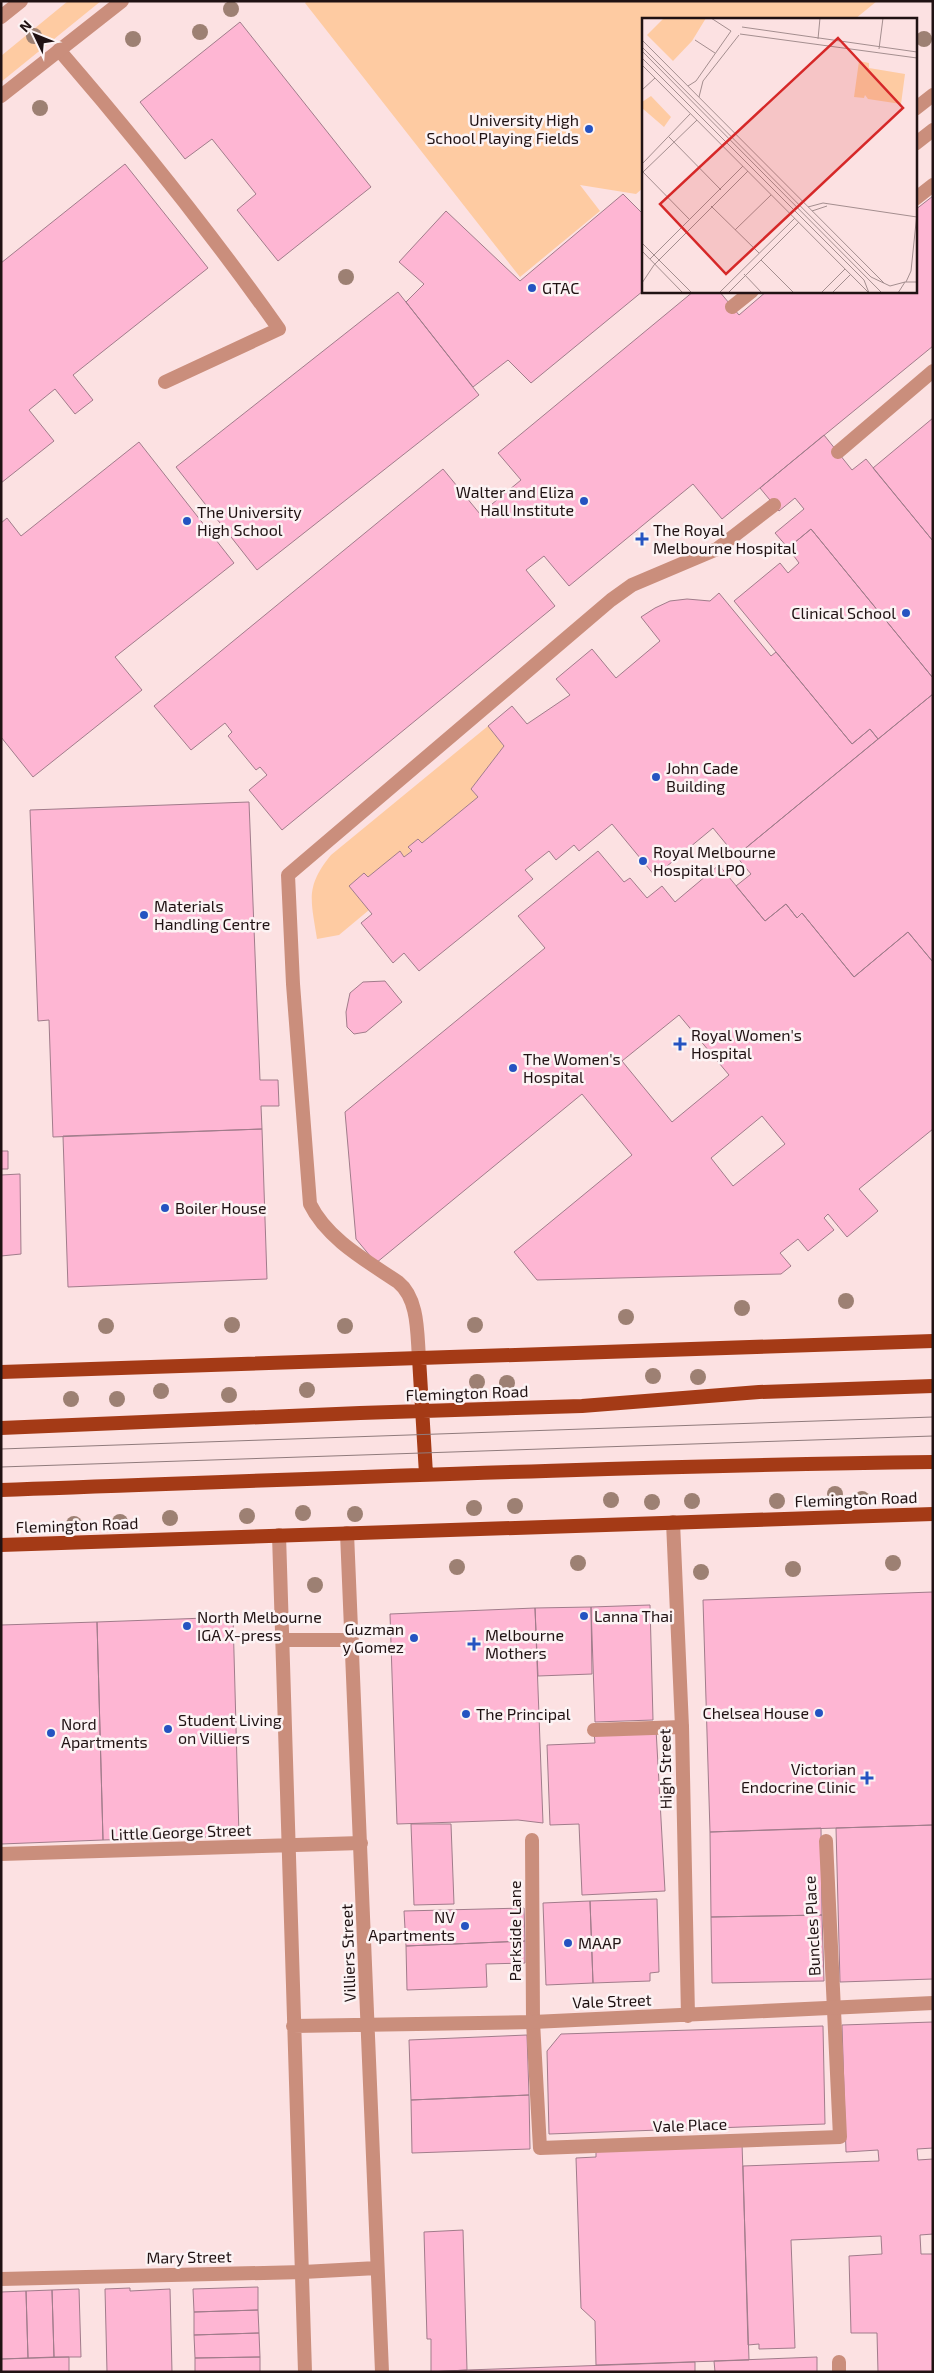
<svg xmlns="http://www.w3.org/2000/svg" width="934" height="2373" font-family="'Exo 2',sans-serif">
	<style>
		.green { fill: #fecba2 }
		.building { fill: #feb6d3; stroke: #a17c8b; fill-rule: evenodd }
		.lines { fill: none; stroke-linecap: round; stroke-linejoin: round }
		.service { stroke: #ca8e7c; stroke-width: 14 }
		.minor { stroke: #ca8e7c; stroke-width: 14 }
		.primary { stroke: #a43a16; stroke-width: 14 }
		.tram { stroke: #907b7c; stroke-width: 1 }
		.tree { fill: #9d8073 }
		.poi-dot { fill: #2553c1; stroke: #fcf3f4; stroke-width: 2 }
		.labels { text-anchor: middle; stroke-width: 5; stroke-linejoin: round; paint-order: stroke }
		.poi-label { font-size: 16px; fill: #201213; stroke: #fcf3f4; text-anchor: start }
		.street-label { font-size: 16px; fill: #201213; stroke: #fcf3f4 }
		.inset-road { fill: none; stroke: #a48e8f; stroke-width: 1 }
		.view { fill: #d62828; fill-opacity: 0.15; stroke: #d62828; stroke-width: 2.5 }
		.inset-edge { fill: none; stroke: #201213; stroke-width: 2.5 }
	</style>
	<rect width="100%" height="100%" fill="#fce1e2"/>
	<path class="green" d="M68,1H101L1,82V56Z
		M307,1H877L855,19H643V188L636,194L580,185L600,211L520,277L305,3Z
		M488,726L504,746L471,789L478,797L422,843L418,839L408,847L411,851L404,857L400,852L368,877L364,873L349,886L369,910L339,935L317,939C311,900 305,887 331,855Z"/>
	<path class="building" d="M240,22L371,187L278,261L237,210L256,194L212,139L185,159L140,102Z
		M125,164L208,268L73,375L93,400L75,414L55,389L29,410L54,441L1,483V263Z
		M623,194L643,214V291L531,383L508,360L473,387L406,302L424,284L399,262L446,211L520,281Z
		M933,196V346L722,519L693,484L569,586L544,556L526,570L555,606L282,830L249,790L267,775L260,767L256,770L228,736L232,732L225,723L191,750L154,706L443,469L480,514L521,480L498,453L694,291H719L739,315L767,291H915V210Z
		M398,292L479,395L257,570L176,467Z
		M933,418V541L873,468Z
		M824,435L852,470L866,459L933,541V678L811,529L788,548L775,533L804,509L795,498L779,511L760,488Z
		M139,442L234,563L115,657L142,690L33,777L1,737V523L7,518L21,536Z
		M811,529L933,678V694L878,739L870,729L852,744L734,601L780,563L788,573L799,563L788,548Z
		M719,593L771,656L776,652L852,744L870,729L878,739L736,856L713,828L655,876L612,824L579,851L574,845L556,860L549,851L525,870L533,879L419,971L404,953L393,963L361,923L372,914L349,886L364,873L368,877L400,851L404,857L412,851L408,847L418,839L422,843L478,797L471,789L504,746L488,726L512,706L527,724L570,695L556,679L592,649L616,678L660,641L641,617L655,608L670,601L687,599L710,601Z
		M933,694V962L908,932L854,977L802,913L797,918L786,904L765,921L736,886L751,874L736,856Z
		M249,802L260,1080H278L279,1106H261L262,1129L53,1137L49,1020L38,1021L30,810Z
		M598,851L624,882L630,878L647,898L662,886L675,902L719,865L765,921L786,904L797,918L802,913L854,977L908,932L933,962V1129L859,1189L878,1211L847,1237L828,1214L824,1218L834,1230L808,1251L798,1239L780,1253L791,1266L781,1274L537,1280L514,1252L632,1155L582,1094L376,1263L356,1239L345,1112L545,948L518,916ZM679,1015L729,1075L672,1122L622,1061ZM762,1116L785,1144L733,1186L711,1158Z
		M385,981L402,1002L366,1032L354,1034L347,1027L346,1012L350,993L363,982Z
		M262,1129L267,1279L68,1287L63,1136Z
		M1,1151H8V1169H1Z
		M20,1174L21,1254L1,1256V1175Z
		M933,1592V1825L710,1832L703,1600Z
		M650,1605L653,1720L595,1722L591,1607Z
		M591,1607L592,1674L538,1676L535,1608Z
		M535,1608L543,1823L518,1820L397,1824L390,1614Z
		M233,1617L239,1836L103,1840L97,1622Z
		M97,1622L103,1840L1,1844V1625Z
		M656,1729L665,1891L582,1895L579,1824L550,1825L547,1745L595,1743L594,1732Z
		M411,1824H451L454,1904L414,1905Z
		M933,1825V1979L840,1982L836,1828Z
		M821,1828L822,1915L711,1917L710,1832Z
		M657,1899L659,1972L650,1973V1981L593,1983L590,1901Z
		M590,1901L593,1983L546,1985L543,1903Z
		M524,1908L525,1941L406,1946L404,1911Z
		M822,1915L824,1981L712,1983L711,1917Z
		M525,1941V1963L486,1964L487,1987L407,1990L406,1946Z
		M933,2022V2148L917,2149L918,2160L933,2159V2234L920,2235L921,2254H933V2372H878L877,2333H851L849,2256L882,2254L881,2236L791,2240L795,2348L759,2349V2344L748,2345L743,2166L879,2161L878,2150L846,2152L842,2025Z
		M823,2026L825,2124L549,2134L547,2051L561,2034Z
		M527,2035L529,2095L411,2100L409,2040Z
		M529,2095L530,2149L412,2153L411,2100Z
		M742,2143L749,2360L596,2365L595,2321L581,2308L576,2158L596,2157V2148Z
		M463,2230L467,2370L431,2372V2339H427L424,2232Z
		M258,2287V2310L194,2312L193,2289Z
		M130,2288V2291L170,2289L172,2372H107L105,2289Z
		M79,2289L81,2357H54L52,2290Z
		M52,2290L54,2357L28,2358L26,2291Z
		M26,2291L28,2358L1,2359V2292Z
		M258,2310L259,2333L194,2335V2312Z
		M259,2333L260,2357L195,2358L194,2335Z
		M69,2357V2372H1V2359Z
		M260,2357V2372H195V2358Z
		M817,2357V2372H715L714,2361Z
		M695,2362V2372H428L467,2370Z"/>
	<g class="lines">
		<path class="service" d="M59,50C136,139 211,233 279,329L165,382
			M915,109L933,95
			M915,144L933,130
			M915,199L933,185
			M732,307L752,291
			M838,452L933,371
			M419,1358C417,1334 419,1299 398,1282C367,1261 327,1239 310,1204L293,984L288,875L611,600L632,585L717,549L774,505
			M594,1730L682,1727
			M532,1840L533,2022L540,2148L840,2137L826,1841
			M839,2362V2372"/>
		<path class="minor" d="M1,17L21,1
			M1,96L122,1
			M673,1522L682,1727L688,2016
			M347,1533L382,2372
			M279,1535L305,2372
			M282,1640H352
			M1,1854L361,1843
			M293,2026L533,2022L933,2003
			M1,2279L303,2272L377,2268"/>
		<path class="primary" d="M419,1358L426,1474
			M1,1372L933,1341
			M1,1428L360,1413L582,1406L759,1392L933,1386
			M1,1490C312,1479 622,1466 933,1462
			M1,1545L933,1514"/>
		<path class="tram" d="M1,1449L933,1417
			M1,1467L933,1436"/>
	</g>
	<g class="tree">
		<circle cx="231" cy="9" r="8"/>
		<circle cx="200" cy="32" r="8"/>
		<circle cx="34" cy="36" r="8"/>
		<circle cx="133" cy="39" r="8"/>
		<circle cx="924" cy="39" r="8"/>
		<circle cx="40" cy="108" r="8"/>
		<circle cx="346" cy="277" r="8"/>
		<circle cx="846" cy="1301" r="8"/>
		<circle cx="742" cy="1308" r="8"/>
		<circle cx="626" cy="1317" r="8"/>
		<circle cx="232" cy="1325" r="8"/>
		<circle cx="475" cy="1325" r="8"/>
		<circle cx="106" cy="1326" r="8"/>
		<circle cx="345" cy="1326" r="8"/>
		<circle cx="653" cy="1376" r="8"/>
		<circle cx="698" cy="1377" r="8"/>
		<circle cx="477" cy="1382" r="8"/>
		<circle cx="507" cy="1383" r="8"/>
		<circle cx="307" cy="1390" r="8"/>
		<circle cx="161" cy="1391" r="8"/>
		<circle cx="229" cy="1395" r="8"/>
		<circle cx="71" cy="1399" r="8"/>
		<circle cx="117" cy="1399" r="8"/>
		<circle cx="835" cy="1494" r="8"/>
		<circle cx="862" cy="1499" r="8"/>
		<circle cx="611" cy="1500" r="8"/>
		<circle cx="692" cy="1501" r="8"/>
		<circle cx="777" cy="1501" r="8"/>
		<circle cx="652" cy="1502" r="8"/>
		<circle cx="515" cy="1506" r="8"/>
		<circle cx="474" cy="1508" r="8"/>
		<circle cx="303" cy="1513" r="8"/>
		<circle cx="355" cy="1514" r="8"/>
		<circle cx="247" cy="1516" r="8"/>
		<circle cx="170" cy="1518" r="8"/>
		<circle cx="120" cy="1522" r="8"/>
		<circle cx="74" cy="1524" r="8"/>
		<circle cx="578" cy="1563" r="8"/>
		<circle cx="893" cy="1563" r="8"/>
		<circle cx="457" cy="1567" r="8"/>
		<circle cx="793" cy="1569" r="8"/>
		<circle cx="701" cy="1572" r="8"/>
		<circle cx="315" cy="1585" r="8"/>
	</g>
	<g class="poi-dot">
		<circle cx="589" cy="129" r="5"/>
		<circle cx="532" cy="288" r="5"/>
		<circle cx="584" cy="501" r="5"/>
		<circle cx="187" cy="521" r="5"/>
		<path d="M639.5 531.5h5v5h5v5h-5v5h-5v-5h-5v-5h5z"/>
		<circle cx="906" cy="613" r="5"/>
		<circle cx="656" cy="777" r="5"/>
		<circle cx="643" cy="861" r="5"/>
		<circle cx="144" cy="915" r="5"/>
		<path d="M677.5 1036.5h5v5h5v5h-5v5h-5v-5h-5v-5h5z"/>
		<circle cx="513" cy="1068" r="5"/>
		<circle cx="165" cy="1208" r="5"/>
		<circle cx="584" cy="1616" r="5"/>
		<circle cx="187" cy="1626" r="5"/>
		<circle cx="414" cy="1638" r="5"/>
		<path d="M471.5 1636.5h5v5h5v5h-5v5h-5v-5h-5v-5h5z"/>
		<circle cx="819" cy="1713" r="5"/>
		<circle cx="466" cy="1714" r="5"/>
		<circle cx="168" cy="1729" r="5"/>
		<circle cx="51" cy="1733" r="5"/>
		<path d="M864.5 1770.5h5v5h5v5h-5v5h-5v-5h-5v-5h5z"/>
		<circle cx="465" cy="1926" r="5"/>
		<circle cx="568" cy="1943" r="5"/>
	</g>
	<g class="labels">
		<g class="poi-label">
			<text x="579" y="126" text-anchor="end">University High<tspan x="579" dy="18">School Playing Fields</tspan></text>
			<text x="542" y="294">GTAC</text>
			<text x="574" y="498" text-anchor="end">Walter and Eliza<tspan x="574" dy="18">Hall Institute</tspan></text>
			<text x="197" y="518">The University<tspan x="197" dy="18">High School</tspan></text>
			<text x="653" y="536">The Royal<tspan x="653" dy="18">Melbourne Hospital</tspan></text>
			<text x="896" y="619" text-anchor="end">Clinical School</text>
			<text x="666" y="774">John Cade<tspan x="666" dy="18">Building</tspan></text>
			<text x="653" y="858">Royal Melbourne<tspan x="653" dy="18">Hospital LPO</tspan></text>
			<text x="154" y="912">Materials<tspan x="154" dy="18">Handling Centre</tspan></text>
			<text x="691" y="1041">Royal Women's<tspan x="691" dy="18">Hospital</tspan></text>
			<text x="523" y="1065">The Women's<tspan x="523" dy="18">Hospital</tspan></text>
			<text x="175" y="1214">Boiler House</text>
			<text x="594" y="1622">Lanna Thai</text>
			<text x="197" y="1623">North Melbourne<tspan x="197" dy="18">IGA X-press</tspan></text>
			<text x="404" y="1635" text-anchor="end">Guzman<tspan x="404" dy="18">y Gomez</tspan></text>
			<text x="485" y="1641">Melbourne<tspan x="485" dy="18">Mothers</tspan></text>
			<text x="809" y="1719" text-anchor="end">Chelsea House</text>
			<text x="476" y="1720">The Principal</text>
			<text x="178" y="1726">Student Living<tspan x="178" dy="18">on Villiers</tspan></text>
			<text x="61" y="1730">Nord<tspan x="61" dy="18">Apartments</tspan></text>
			<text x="856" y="1775" text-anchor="end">Victorian<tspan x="856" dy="18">Endocrine Clinic</tspan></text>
			<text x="455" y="1923" text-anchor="end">NV<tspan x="455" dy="18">Apartments</tspan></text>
			<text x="578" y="1949">MAAP</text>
		</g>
		<g class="street-label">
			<text transform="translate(467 1393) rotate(-2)" y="6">Flemington Road</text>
			<text transform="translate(856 1499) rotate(-2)" y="6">Flemington Road</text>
			<text transform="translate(77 1525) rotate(-2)" y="6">Flemington Road</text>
			<text transform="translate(665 1769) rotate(-91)" y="6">High Street</text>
			<text transform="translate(181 1832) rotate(-2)" y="6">Little George Street</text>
			<text transform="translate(812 1926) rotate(-93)" y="6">Buncles Place</text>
			<text transform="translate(515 1931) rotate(-90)" y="6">Parkside Lane</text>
			<text transform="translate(348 1953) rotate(-92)" y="6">Villiers Street</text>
			<text transform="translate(612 2001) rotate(-2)" y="6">Vale Street</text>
			<text transform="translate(690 2125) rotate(-2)" y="6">Vale Place</text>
			<text transform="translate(189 2257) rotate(-1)" y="6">Mary Street</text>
		</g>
	</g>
	<g transform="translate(642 18)">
		<rect width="275" height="275" fill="#fce1e2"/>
		<path d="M22,0H64L50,23L31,43L5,17ZM217,43L227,45V50L263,56L259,86L226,81L223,77L222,80L212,79ZM9,78L29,99L22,109L0,90V84Z" fill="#fecba2"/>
		<path class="inset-road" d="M69,0L89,13M100,9L275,34M98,16L275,40M176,21L178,0M0,22L242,265M53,22L73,35M0,29L229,259L248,268L263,264M237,31L241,0M0,33L240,275M0,40L222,262L227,275M0,47L226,274M46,68L54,63L89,13M0,72L13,60M57,79L61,63L97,17M27,119L79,172M0,146L48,96M0,153L48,202M0,155L55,102M69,188L117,235M166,189L181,185L275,199M170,193L185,188M93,212L129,177M0,225L50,275M0,233L41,275M8,241L101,148M119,242L152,275M102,256L120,275M264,264L269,253L275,195M0,265L12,247L106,153M77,275L153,200M86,275L157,204M179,275L203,251M190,275L208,257M256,275L263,264H275"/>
		<path class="view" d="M196,20L261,90L84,256L18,186Z"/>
		<rect width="275" height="275" class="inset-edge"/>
	</g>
	<rect width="934" height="2373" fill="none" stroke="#201213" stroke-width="5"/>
	<g transform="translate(35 35) rotate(313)" stroke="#fcf3f4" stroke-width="4" paint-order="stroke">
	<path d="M0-4L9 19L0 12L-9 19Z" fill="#201213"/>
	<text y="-8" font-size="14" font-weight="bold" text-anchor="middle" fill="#201213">N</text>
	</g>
</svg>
